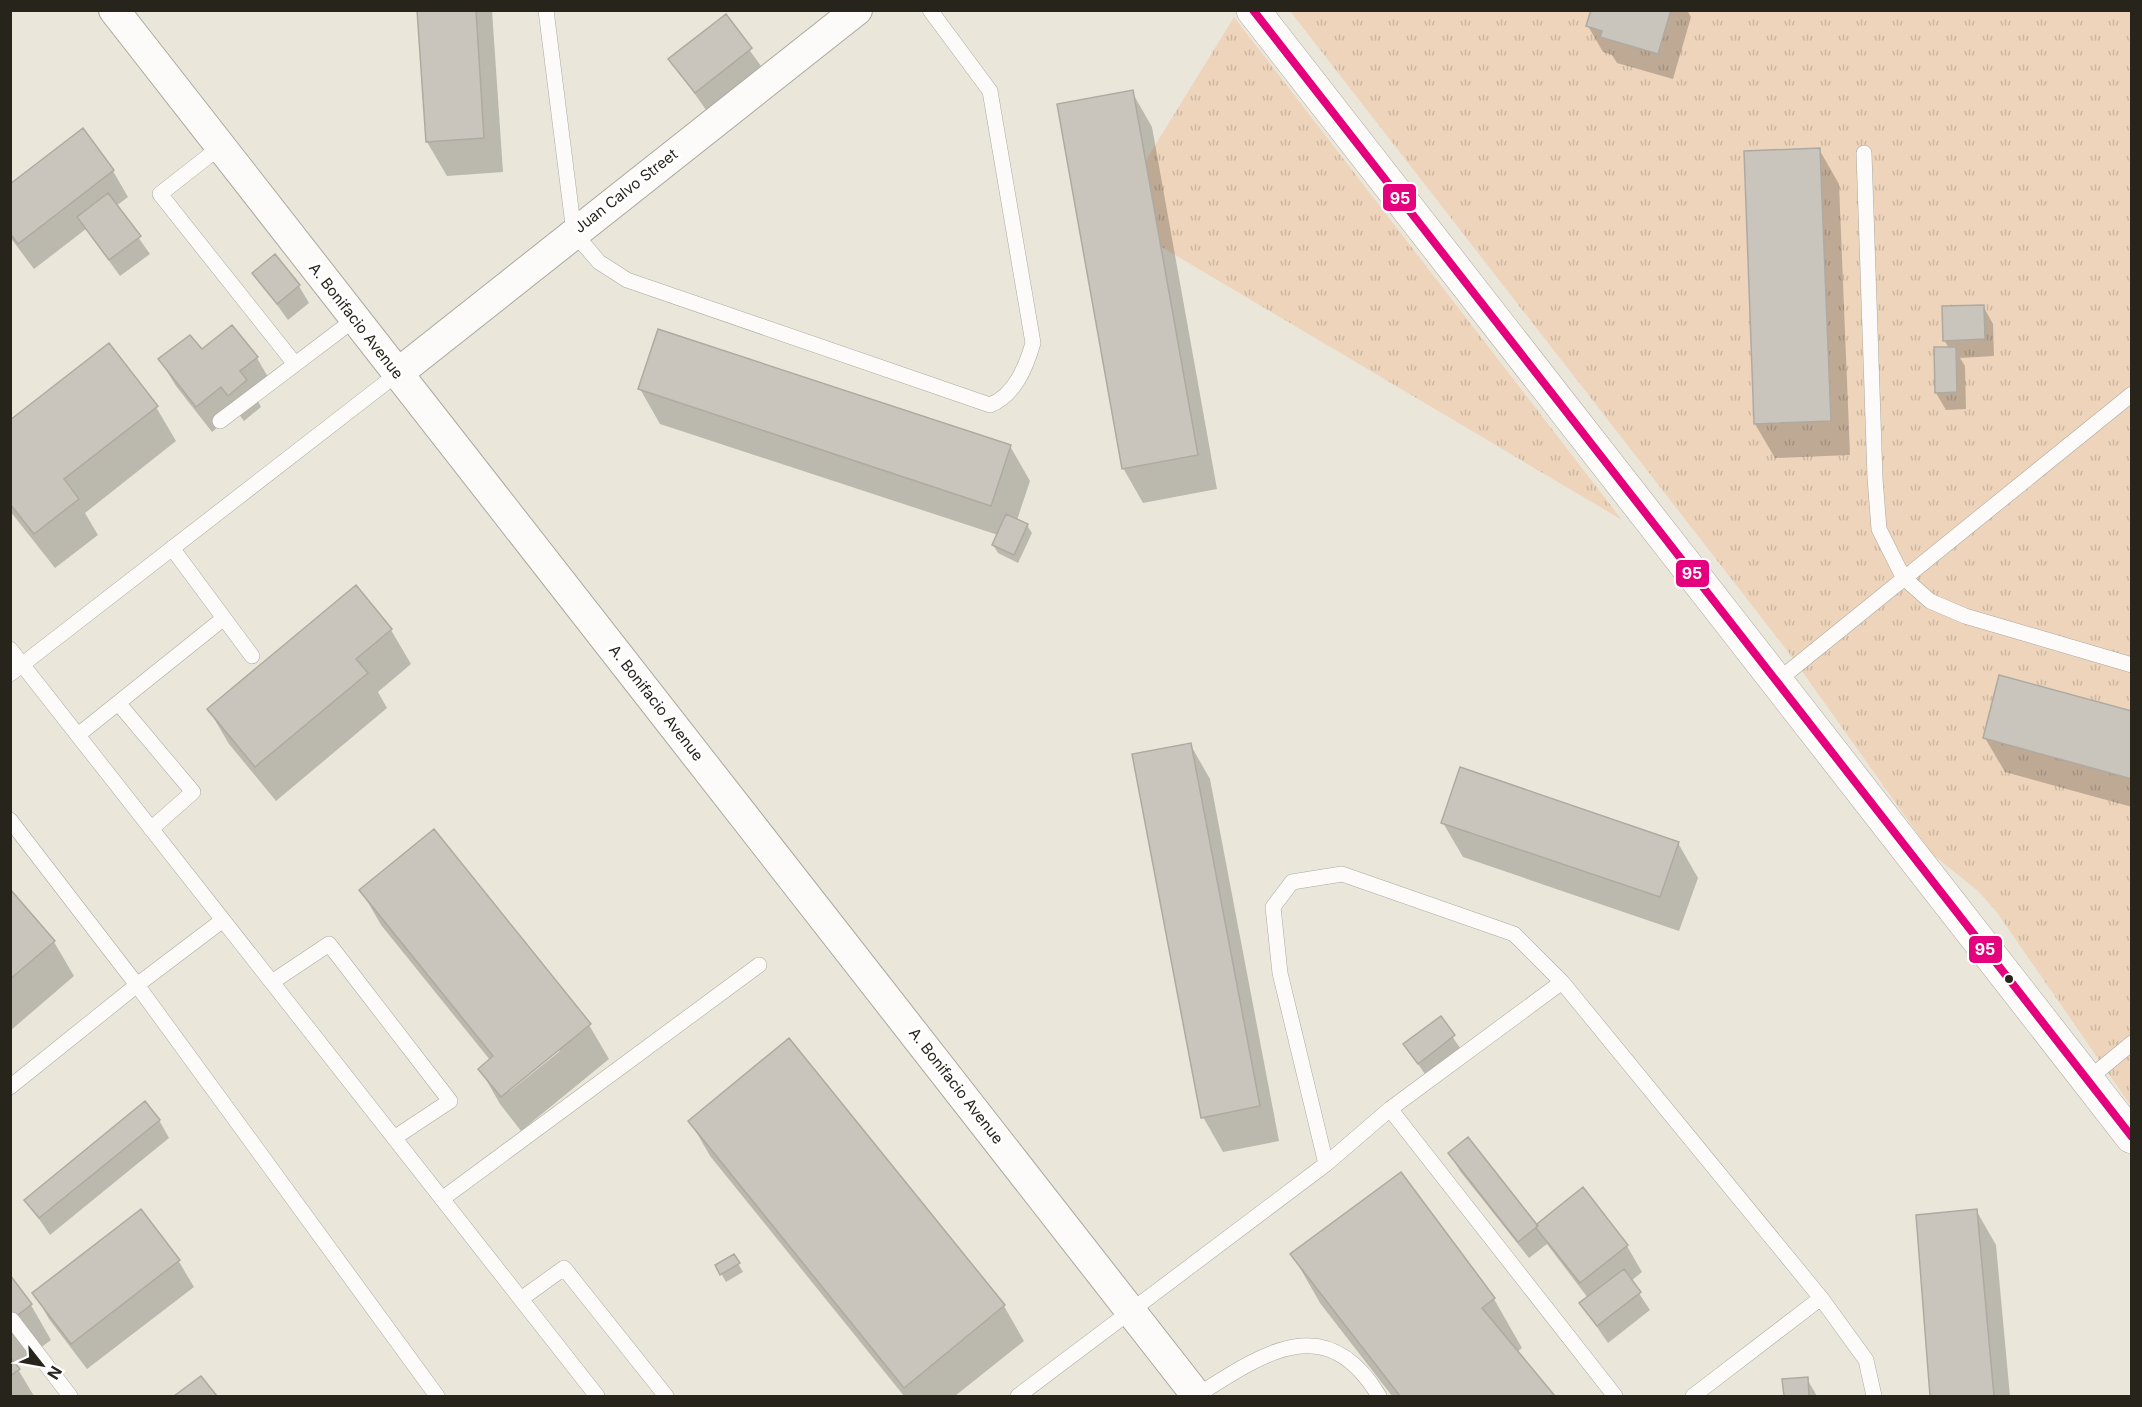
<svg xmlns="http://www.w3.org/2000/svg" width="2142" height="1407" font-family="Inter,sans-serif">
	<style>
		.grass { fill: url(#grass-tufts) }
		.shadow { fill: #0003; fill-rule: evenodd }
		.building { fill: #cac5bc; stroke: #afaaa1; stroke-width: 1.5 }
		.lines { fill: none; stroke-linecap: round; stroke-linejoin: round }
		.lane-casing { stroke: #aba89f; stroke-width: 16 }
		.street-casing { stroke: #aba89f; stroke-width: 32 }
		.secondary-casing { stroke: #aba89f; stroke-width: 34 }
		.lane { stroke: #fcfbf9; stroke-width: 15 }
		.street { stroke: #fcfbf9; stroke-width: 30 }
		.secondary { stroke: #fcfbf9; stroke-width: 33 }
		.bus-1-casing { stroke: #fff; stroke-width: 12 }
		.bus-1 { stroke: #e5007d; stroke-width: 8 }
		.bus-dot { fill: #26241b; stroke: #fff; stroke-width: 2 }
		.labels { text-anchor: middle; stroke-width: 6; stroke-linejoin: round; paint-order: stroke }
		.street-label { font-size: 15px; fill: #26241b; stroke: #fff }
		.line-badge { stroke: #fff; stroke-width: 2 }
		.badge-label { font-size: 16px; text-anchor: middle; font-weight: bold; fill: #fff }
	</style>
	<defs>
		<pattern id="grass-tufts" width="24" height="20" patternUnits="userSpaceOnUse" patternTransform="scale(1.5)"><rect width="24" height="20" fill="#eed4bb"/><path d="M3 7l-1-3M5 7V3M7 7l1-3M15 17l-1-3M17 17v-4M19 17l1-3" fill="none" stroke="#ccb6a0"/></pattern>
	</defs>
	<rect width="100%" height="100%" fill="#eae7da"/>
	<path class="grass" d="M1290,11H2131V1106L1996,911L1978,891L1932,854L1789,653Z
		M1234,17L1622,520L1111,217Z"/>
	<path class="shadow" d="M419,10H492L503,172L447,176L427,142Z
		M1593,10H1687L1691,17L1673,79L1617,63L1612,55L1603,52L1588,26Z
		M725,16L761,66L706,110L670,59Z
		M1132,92L1152,127L1217,489L1143,503L1123,468Z
		M83,130L113,171L128,197L116,206L150,254L120,276L86,229L34,269L10,237V186Z
		M1819,149L1839,184L1850,455L1775,458L1755,424Z
		M254,273L299,286L309,303L288,320Z
		M1983,306L1993,324L1994,356L1960,358L1965,366L1966,409L1946,410L1936,393L1949,348L1944,340Z
		M201,351L257,358L272,384L256,397L261,407L244,421L237,412L212,432L176,386L160,360Z
		M640,389L1010,446L1030,481L1017,520L1027,525L1032,533L1018,563L998,553L993,545L998,535L660,424Z
		M156,407L176,441L85,513L98,535L55,568L10,511V422Z
		M391,630L411,664L378,692L387,708L276,801L229,744L209,710Z
		M2132,713V807L2005,772L1985,738Z
		M1190,744L1210,779L1279,1141L1223,1152L1203,1117Z
		M1443,823L1678,843L1698,878L1679,931L1463,857Z
		M361,890L589,1025L609,1059L521,1131L500,1104L480,1069L490,1060L381,925ZM558,1049L560,1051L510,1091V1088Z
		M10,891L54,942L74,976L10,1031Z
		M1440,1018L1464,1054L1429,1080L1405,1045Z
		M789,1040L1004,1306L1024,1341L955,1396H904L710,1156L690,1121Z
		M159,1120L169,1138L50,1235L26,1200Z
		M1450,1154L1537,1226L1627,1246L1642,1272L1631,1281L1650,1310L1608,1343L1581,1304L1588,1298L1547,1244L1529,1258L1460,1171Z
		M1976,1210L1996,1245L2010,1396H1931L1918,1216Z
		M1292,1254L1494,1299L1522,1348L1517,1352L1553,1396H1392L1320,1303Z
		M734,1256L743,1272L726,1282L717,1266Z
		M178,1260L194,1287L87,1369L49,1319L34,1293Z
		M10,1278L31,1305L51,1340L16,1366L34,1396H10Z
		M201,1378L215,1396H176Z
		M1807,1379L1817,1396H1785L1784,1380Z"/>
	<path class="building" d="M417,10H476L484,138L426,142Z
		M1591,10H1671L1658,54L1600,37L1602,31L1586,26Z
		M726,14L752,48L695,93L668,59Z
		M1133,90L1198,455L1122,469L1057,104Z
		M83,128L114,170L18,244L10,233V184Z
		M1820,148L1831,421L1754,424L1744,151Z
		M108,193L141,236L109,260L77,217Z
		M275,254L300,285L277,304L252,273Z
		M1984,305L1985,339L1943,341L1942,306Z
		M232,325L258,357L240,371L247,380L228,396L221,387L196,407L158,359L190,335L202,349Z
		M658,329L1011,445L991,506L638,389Z
		M109,343L158,406L64,479L79,499L34,534L10,504V420Z
		M1934,347H1956L1957,392L1935,393Z
		M1006,514L1028,524L1014,555L992,545Z
		M356,585L392,629L356,659L368,673L255,767L207,709Z
		M1999,675L2132,711V779L1983,738Z
		M1191,743L1260,1106L1201,1118L1132,754Z
		M1460,767L1679,842L1660,897L1441,823Z
		M434,829L591,1024L501,1097L478,1069L493,1056L359,890Z
		M10,889L55,941L10,979Z
		M1441,1016L1455,1035L1418,1064L1403,1044Z
		M789,1038L1005,1305L904,1388L688,1121Z
		M145,1101L160,1120L39,1218L24,1200Z
		M1468,1137L1538,1226L1518,1242L1448,1153Z
		M1401,1172L1495,1298L1482,1308L1555,1396H1400L1290,1254Z
		M1583,1187L1628,1245L1580,1283L1536,1228L1537,1224Z
		M141,1209L180,1260L71,1344L32,1293Z
		M1977,1209L1994,1396H1930L1916,1215Z
		M734,1254L740,1263L720,1275L715,1265Z
		M1624,1269L1641,1292L1597,1326L1579,1303Z
		M10,1275L32,1304L10,1321Z
		M10,1357L20,1369L10,1376Z
		M201,1376L217,1396H174Z
		M1808,1377L1809,1396H1784L1782,1379Z"/>
	<g class="lines">
		<g class="lane-casing">
			<path id="lane" d="M546,10L574,233L599,262L627,280L990,405C1015,395 1026,367 1033,343L990,91L930,10
				M220,147L160,194L295,364
				M1864,153L1875,478L1879,529L1903,577L1930,601L1965,616L2132,665
				M220,421L355,319
				M172,548L252,656
				M10,649L597,1396
				M10,674L397,374
				M1776,682L2132,394
				M119,704L193,792L151,829
				M78,735L224,618
				M10,820L137,985L437,1396
				M272,982L329,944L450,1101L394,1138
				M2087,1080L2132,1043
				M10,1087L137,985L223,920
				M1390,1109L1615,1396
				M1326,1164L1280,973L1273,907L1292,882L1342,874L1514,934L1562,982L1821,1298L1866,1360L1874,1396
				M442,1199L759,965
				M521,1299L564,1268L666,1396
				M12,1320L70,1396
				M1018,1396L1326,1164L1390,1109L1562,982
				M1196,1396C1262,1354 1326,1308 1379,1396
				M1693,1396L1821,1298"/>
		</g>
		<g class="street-casing">
			<path id="street" d="M114,10L1197,1396
				M397,374L857,10"/>
		</g>
		<g class="secondary-casing">
			<path id="secondary" d="M1253,10L2132,1137"/>
		</g>
		<use href="#lane" class="lane"/>
		<use href="#street" class="street"/>
		<use href="#secondary" class="secondary"/>
		<g class="bus-1-casing">
			<path id="bus-1" d="M1253,10L2132,1137"/>
		</g>
		<use href="#bus-1" class="bus-1"/>
	</g>
	<circle class="bus-dot" cx="2009" cy="979" r="5"/>
	<g class="labels">
		<g class="street-label">
			<text transform="translate(626 191) rotate(-38)" y="5">Juan Calvo Street</text>
			<text transform="translate(356 321) rotate(52)" y="5">A. Bonifacio Avenue</text>
			<text transform="translate(656 703) rotate(52)" y="5">A. Bonifacio Avenue</text>
			<text transform="translate(956 1086) rotate(52)" y="5">A. Bonifacio Avenue</text>
		</g>
	</g>
	<g class="line-badge">
		<rect x="1382" y="183" width="35" height="29" rx="6" fill="#e5007d"/>
		<rect x="1675" y="559" width="35" height="29" rx="6" fill="#e5007d"/>
		<rect x="1968" y="935" width="35" height="29" rx="6" fill="#e5007d"/>
	</g>
	<g class="badge-label">
		<text x="1400" y="204">95</text>
		<text x="1692" y="579">95</text>
		<text x="1985" y="955">95</text>
	</g>
	<rect width="2142" height="1407" fill="none" stroke="#26241b" stroke-width="24"/>
	<g transform="translate(42 1365) rotate(121)" stroke="#ffffff" stroke-width="4.5" paint-order="stroke">
	<path d="M0-4.5L10 22L0 15L-10 22Z" fill="#26241b"/>
	<text y="-9" font-size="16" font-weight="bold" text-anchor="middle" fill="#26241b">N</text>
	</g>
</svg>
